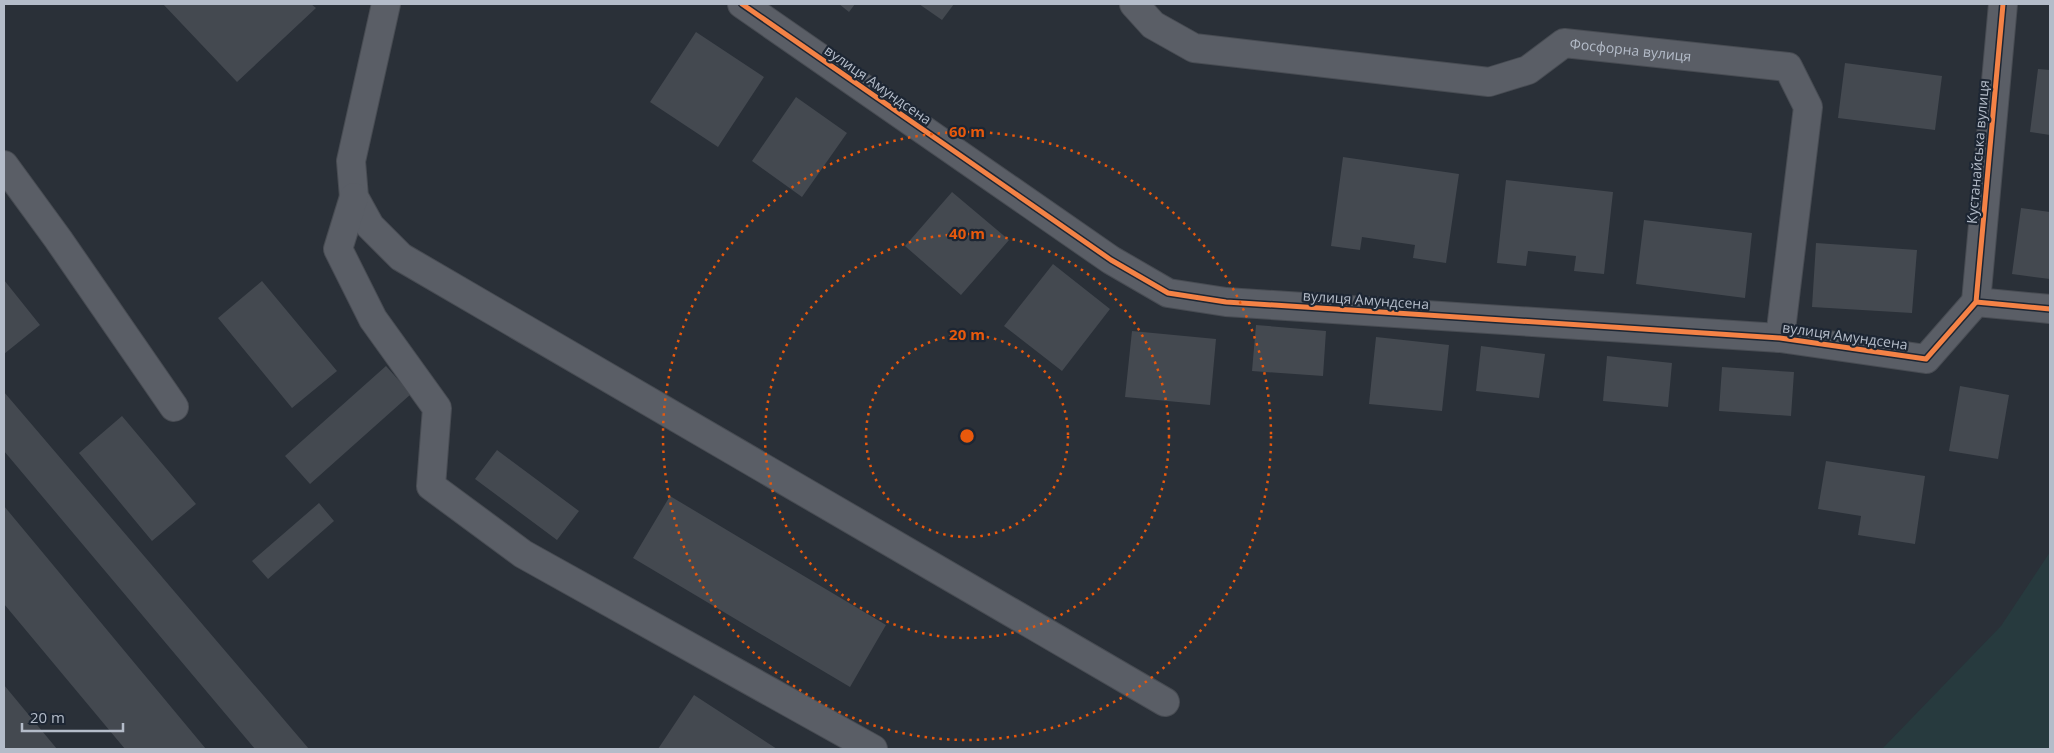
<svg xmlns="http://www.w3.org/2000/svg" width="2054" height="753" font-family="'Open Sans',sans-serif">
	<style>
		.green { fill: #273a3e }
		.building { fill: #444950 }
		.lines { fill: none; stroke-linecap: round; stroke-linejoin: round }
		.minor-casing { stroke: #484c53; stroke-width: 30 }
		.minor { stroke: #5a5e66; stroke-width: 28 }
		.cycleway-casing { stroke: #1d2633; stroke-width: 8 }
		.cycleway { stroke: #f48246; stroke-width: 5 }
		.ring { fill: none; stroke: #e8590c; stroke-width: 2.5; stroke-dasharray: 2.5 5 }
		.labels { text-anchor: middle; stroke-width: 4.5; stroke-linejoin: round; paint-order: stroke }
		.street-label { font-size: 14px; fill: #b4bcc9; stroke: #1d2633 }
		.centre { fill: #e8590c; stroke: #1d2633; stroke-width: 2.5 }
		.ring-label { font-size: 15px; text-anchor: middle; font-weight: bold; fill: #e8590c; stroke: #1d2633; stroke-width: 4.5; stroke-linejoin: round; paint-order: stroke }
	</style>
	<rect width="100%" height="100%" fill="#2a3038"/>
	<path class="green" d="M2050,552V749H1882L2001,626Z"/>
	<path class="building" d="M163,4H311L316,8L237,82Z
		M839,4H855L849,12Z
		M919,4H954L942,20Z
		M696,32L764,77L718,147L650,102Z
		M1845,63L1942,76L1935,130L1838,118Z
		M2038,69L2050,70V135L2030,132Z
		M796,97L847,133L802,197L752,161Z
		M1343,157L1459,174L1446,263L1413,258L1415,245L1362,237L1360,250L1331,246Z
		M1506,180L1613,192L1604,274L1574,271L1576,256L1528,251L1526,266L1497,263Z
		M952,192L1009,240L961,295L905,246Z
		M2021,208L2050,212V279L2012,274Z
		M1644,220L1752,233L1745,298L1636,284Z
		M1816,243L1917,250L1912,313L1812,307Z
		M1053,264L1110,309L1062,371L1004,326Z
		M4,280L40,325L4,354Z
		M262,281L337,371L292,408L218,318Z
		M1256,325L1326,331L1323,376L1252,371Z
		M1132,331L1216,339L1210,405L1125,397Z
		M1376,337L1449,345L1442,411L1369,404Z
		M1481,346L1545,354L1539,398L1476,391Z
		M1607,356L1672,363L1668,407L1603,401Z
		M386,366L411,394L310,484L285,456Z
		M1722,367L1794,372L1791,416L1719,411Z
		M1960,386L2009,395L1998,459L1949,451Z
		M4,392L309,749H255L4,451Z
		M122,416L196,504L152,541L79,453Z
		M497,450L579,511L557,540L475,479Z
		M1826,461L1925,476L1915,544L1858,535L1861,516L1818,509Z
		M670,496L886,625L850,687L633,558Z
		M319,503L334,521L268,579L252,561Z
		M4,506L206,749H125L4,604Z
		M4,685L57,749H4Z
		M694,695L777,749H658Z"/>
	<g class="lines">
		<g class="minor-casing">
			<g id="minor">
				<path d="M386,4L351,161L354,197L370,226L401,257L1165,702"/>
				<path d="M742,4L1111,260L1168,293L1226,302L1780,338L1926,359L1976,302L2050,309"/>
				<path id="s1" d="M1134,4L1153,25L1194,48L1489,82L1528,70L1564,43L1788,67L1808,107L1780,338"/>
				<path d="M4,165L58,239L174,407"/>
				<path d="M354,197L338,249L373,319L437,408L431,486L523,554L873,749"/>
				<path d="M1976,302L2003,4"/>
			</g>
		</g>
		<use href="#minor" class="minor"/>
		<g class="cycleway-casing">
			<path id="cycleway" d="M742,4L1111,260L1168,293L1226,302L1780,338L1926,359L1976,302L2050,309
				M1976,302L2003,4"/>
		</g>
		<use href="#cycleway" class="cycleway"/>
	</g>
	<g class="ring">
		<circle cx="967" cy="436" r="101"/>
		<circle cx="967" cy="436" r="202"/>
		<circle cx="967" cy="436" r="304"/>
	</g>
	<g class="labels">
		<g class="street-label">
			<text dy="5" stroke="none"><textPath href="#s1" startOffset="525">Фосфорна вулиця</textPath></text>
			<text transform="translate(878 85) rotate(35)" y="5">вулиця Амундсена</text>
			<text transform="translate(1978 152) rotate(-85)" y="5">Кустанайська вулиця</text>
			<text transform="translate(1366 300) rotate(4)" y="5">вулиця Амундсена</text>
			<text transform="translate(1845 336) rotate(8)" y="5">вулиця Амундсена</text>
		</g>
	</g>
	<circle cx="967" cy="436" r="8" class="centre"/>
	<g class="ring-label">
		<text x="967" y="137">60 m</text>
		<text x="967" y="239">40 m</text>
		<text x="967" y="340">20 m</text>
	</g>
	<rect width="2054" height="753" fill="none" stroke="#b4bcc9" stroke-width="10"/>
	<path d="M22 723v8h101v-8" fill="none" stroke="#b4bcc9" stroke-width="2.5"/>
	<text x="30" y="723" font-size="15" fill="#b4bcc9" stroke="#1d2633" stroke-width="4" paint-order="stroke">20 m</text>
</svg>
